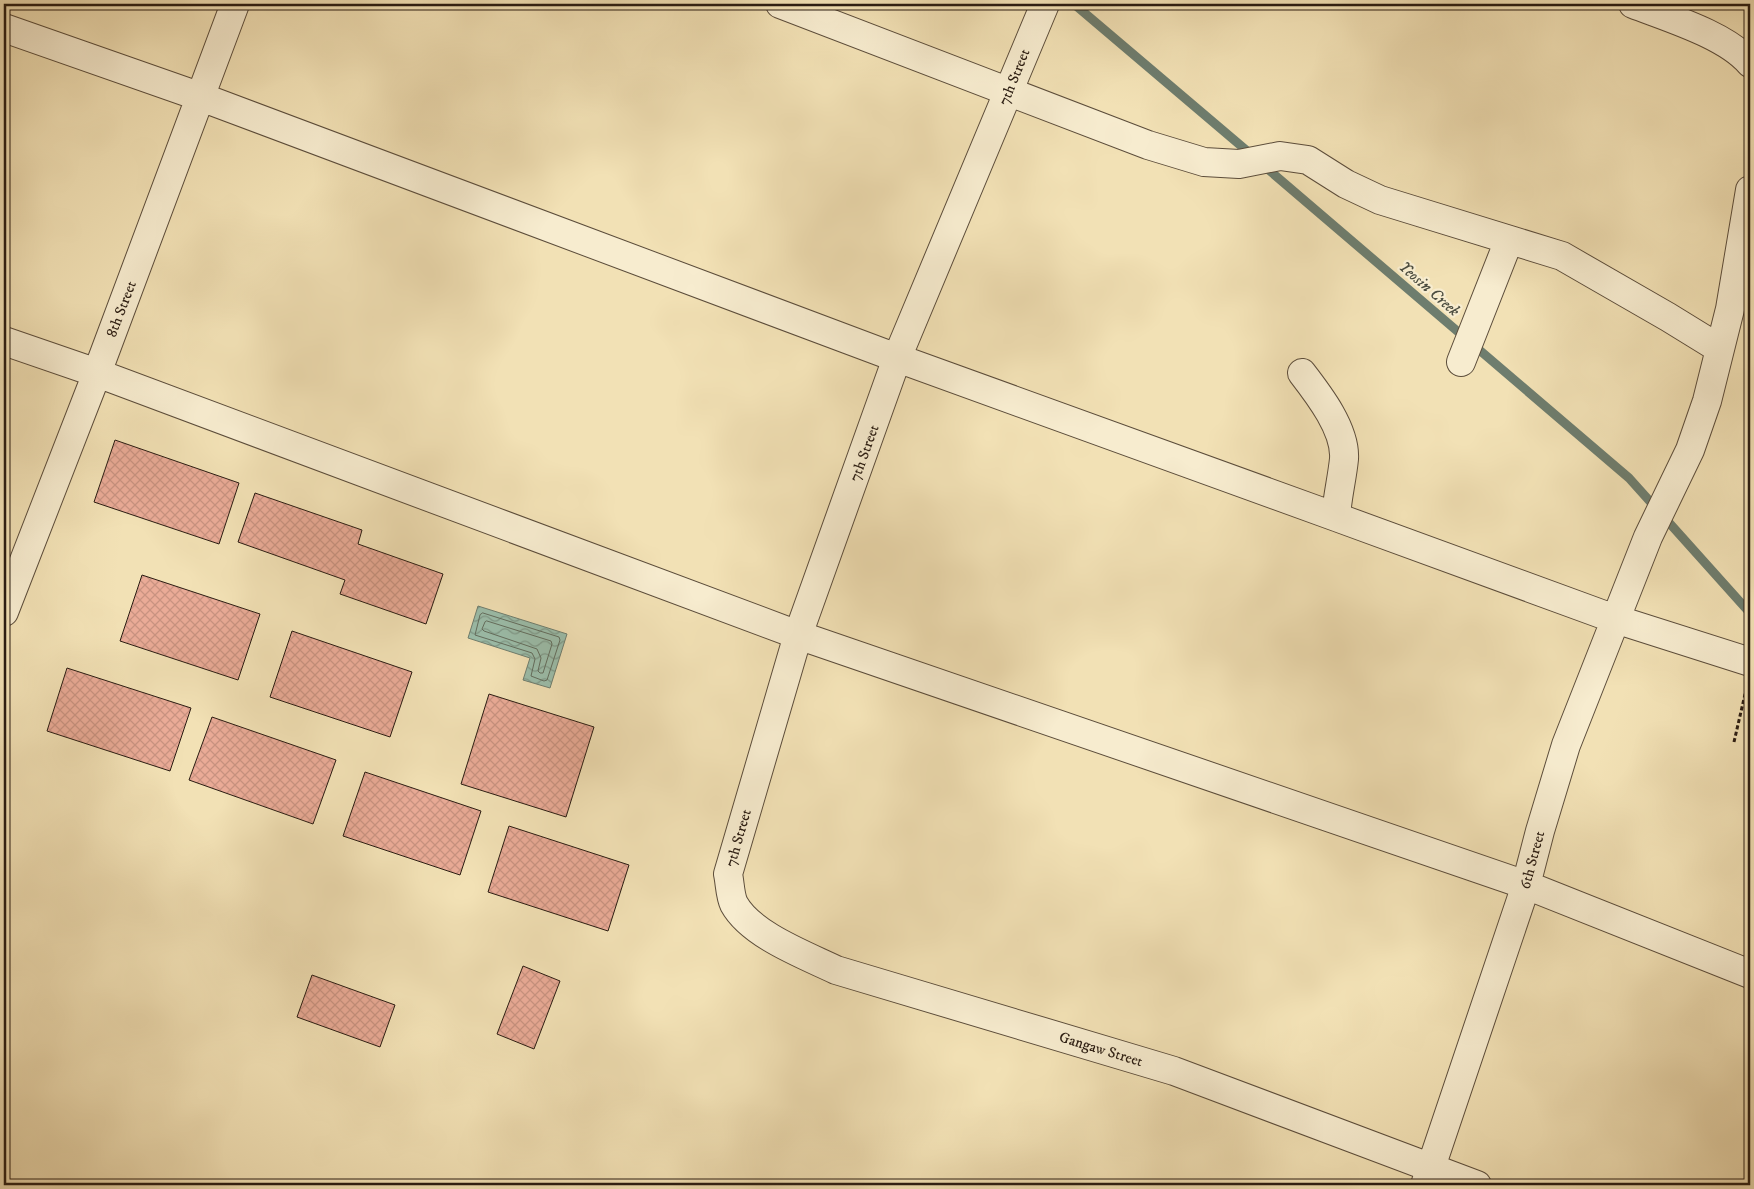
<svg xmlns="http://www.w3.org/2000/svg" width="1754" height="1189" font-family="'IM FELL DW Pica',serif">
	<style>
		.water { fill: url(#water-waves); stroke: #6e7d6e }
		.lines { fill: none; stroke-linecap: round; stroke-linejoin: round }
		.shore { stroke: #626d5e; stroke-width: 1 }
		.stream { stroke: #6e7d6e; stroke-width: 9 }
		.building { fill: url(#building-cross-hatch); stroke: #2a1c12 }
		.minor-casing { stroke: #5c4d3b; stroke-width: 30 }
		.path { stroke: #2a1c12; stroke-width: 3; stroke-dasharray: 4 2.5; stroke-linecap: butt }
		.minor { stroke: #f7eccf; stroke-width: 28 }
		.labels { text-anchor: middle; stroke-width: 4.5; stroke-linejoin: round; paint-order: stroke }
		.street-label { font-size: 15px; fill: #2a1c12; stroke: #f7eccf }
		.water-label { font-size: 16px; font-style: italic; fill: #4c4d40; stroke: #f7eccf }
	</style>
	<defs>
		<pattern id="water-waves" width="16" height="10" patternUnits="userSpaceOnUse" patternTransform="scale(1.25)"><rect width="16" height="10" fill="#9bbeab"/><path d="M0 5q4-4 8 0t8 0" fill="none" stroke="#7f9a8a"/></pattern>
		<pattern id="building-cross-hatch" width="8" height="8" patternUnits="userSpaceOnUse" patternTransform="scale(1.25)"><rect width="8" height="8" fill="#eaab97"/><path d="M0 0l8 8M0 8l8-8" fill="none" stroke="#c99381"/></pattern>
	</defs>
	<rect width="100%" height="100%" fill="#f2e1b5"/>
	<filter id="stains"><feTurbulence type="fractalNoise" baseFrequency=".004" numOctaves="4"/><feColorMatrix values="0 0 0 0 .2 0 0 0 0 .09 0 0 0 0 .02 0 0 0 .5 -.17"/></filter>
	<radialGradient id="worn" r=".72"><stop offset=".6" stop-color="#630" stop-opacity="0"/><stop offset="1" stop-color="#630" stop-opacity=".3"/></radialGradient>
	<path class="water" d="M478,606L567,634L550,688L523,680L530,658L468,638Z"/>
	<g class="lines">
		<path class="shore" d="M483,613L559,637L560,640L547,680L544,681L531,676L535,659L532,653L475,635L480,615Z
			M487,621L551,641L552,644L543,673H540L538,671L541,658L537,649L484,631L482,629L485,622Z"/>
		<path class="stream" d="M1074,4L1253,156
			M1263,165L1629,478L1750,613"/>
	</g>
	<path class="building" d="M115,440L239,483L219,544L94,502Z
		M255,493L362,530L358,544L443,574L426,624L340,594L345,580L238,542Z
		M142,575L260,614L238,680L120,641Z
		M292,631L412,672L390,737L270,697Z
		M67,668L191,708L170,771L47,731Z
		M489,694L594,727L566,817L461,784Z
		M212,717L336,760L313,824L189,780Z
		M365,772L481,811L460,875L343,836Z
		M509,826L629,865L608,931L488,892Z
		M523,966L560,981L534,1049L497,1034Z
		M312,975L395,1005L380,1047L297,1017Z"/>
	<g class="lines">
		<g class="minor-casing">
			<path id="minor" d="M780,4L1148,145L1204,162L1239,164L1280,156L1308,160L1346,184L1380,200L1562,256L1668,317L1720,349
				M1045,4L897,358L798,635L728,874C730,883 730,896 734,904C751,935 805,955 836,970L1174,1071L1477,1185
				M1633,4C1669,18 1726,35 1750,63
				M4,28L201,97L897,358L1336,517L1615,619L1750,662
				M4,341L97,373L798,635L1526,885L1750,974
				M1461,362L1509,240
				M1302,373C1319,395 1346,430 1344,459C1342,479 1337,498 1336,517
				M4,612L97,373L235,4
				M1425,1185L1526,885L1540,831L1566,745L1648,537L1690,450L1707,401L1730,309L1750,190"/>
		</g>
		<path class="path" d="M1734,742L1746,690"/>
		<use href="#minor" class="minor"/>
	</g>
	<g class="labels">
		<g class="street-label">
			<text transform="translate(1014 77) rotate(-68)" y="5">7th Street</text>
			<text transform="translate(121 309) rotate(-69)" y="5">8th Street</text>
			<text transform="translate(864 453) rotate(-70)" y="5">7th Street</text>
			<text transform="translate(738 838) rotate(-74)" y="5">7th Street</text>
			<text transform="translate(1532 860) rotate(-75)" y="5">6th Street</text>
			<text transform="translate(1101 1049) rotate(17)" y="5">Gangaw Street</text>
		</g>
		<g class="water-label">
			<text transform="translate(1430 288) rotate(41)" y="6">Yeosin Creek</text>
		</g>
	</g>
	<rect width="1754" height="1189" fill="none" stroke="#f2e1b5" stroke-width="20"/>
	<rect x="5" y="5" width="1744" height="1179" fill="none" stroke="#2a1c12" stroke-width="2.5"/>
	<rect x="10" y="10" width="1734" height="1169" fill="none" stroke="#2a1c12"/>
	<rect width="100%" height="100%" filter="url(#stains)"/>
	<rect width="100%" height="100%" fill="url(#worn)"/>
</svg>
